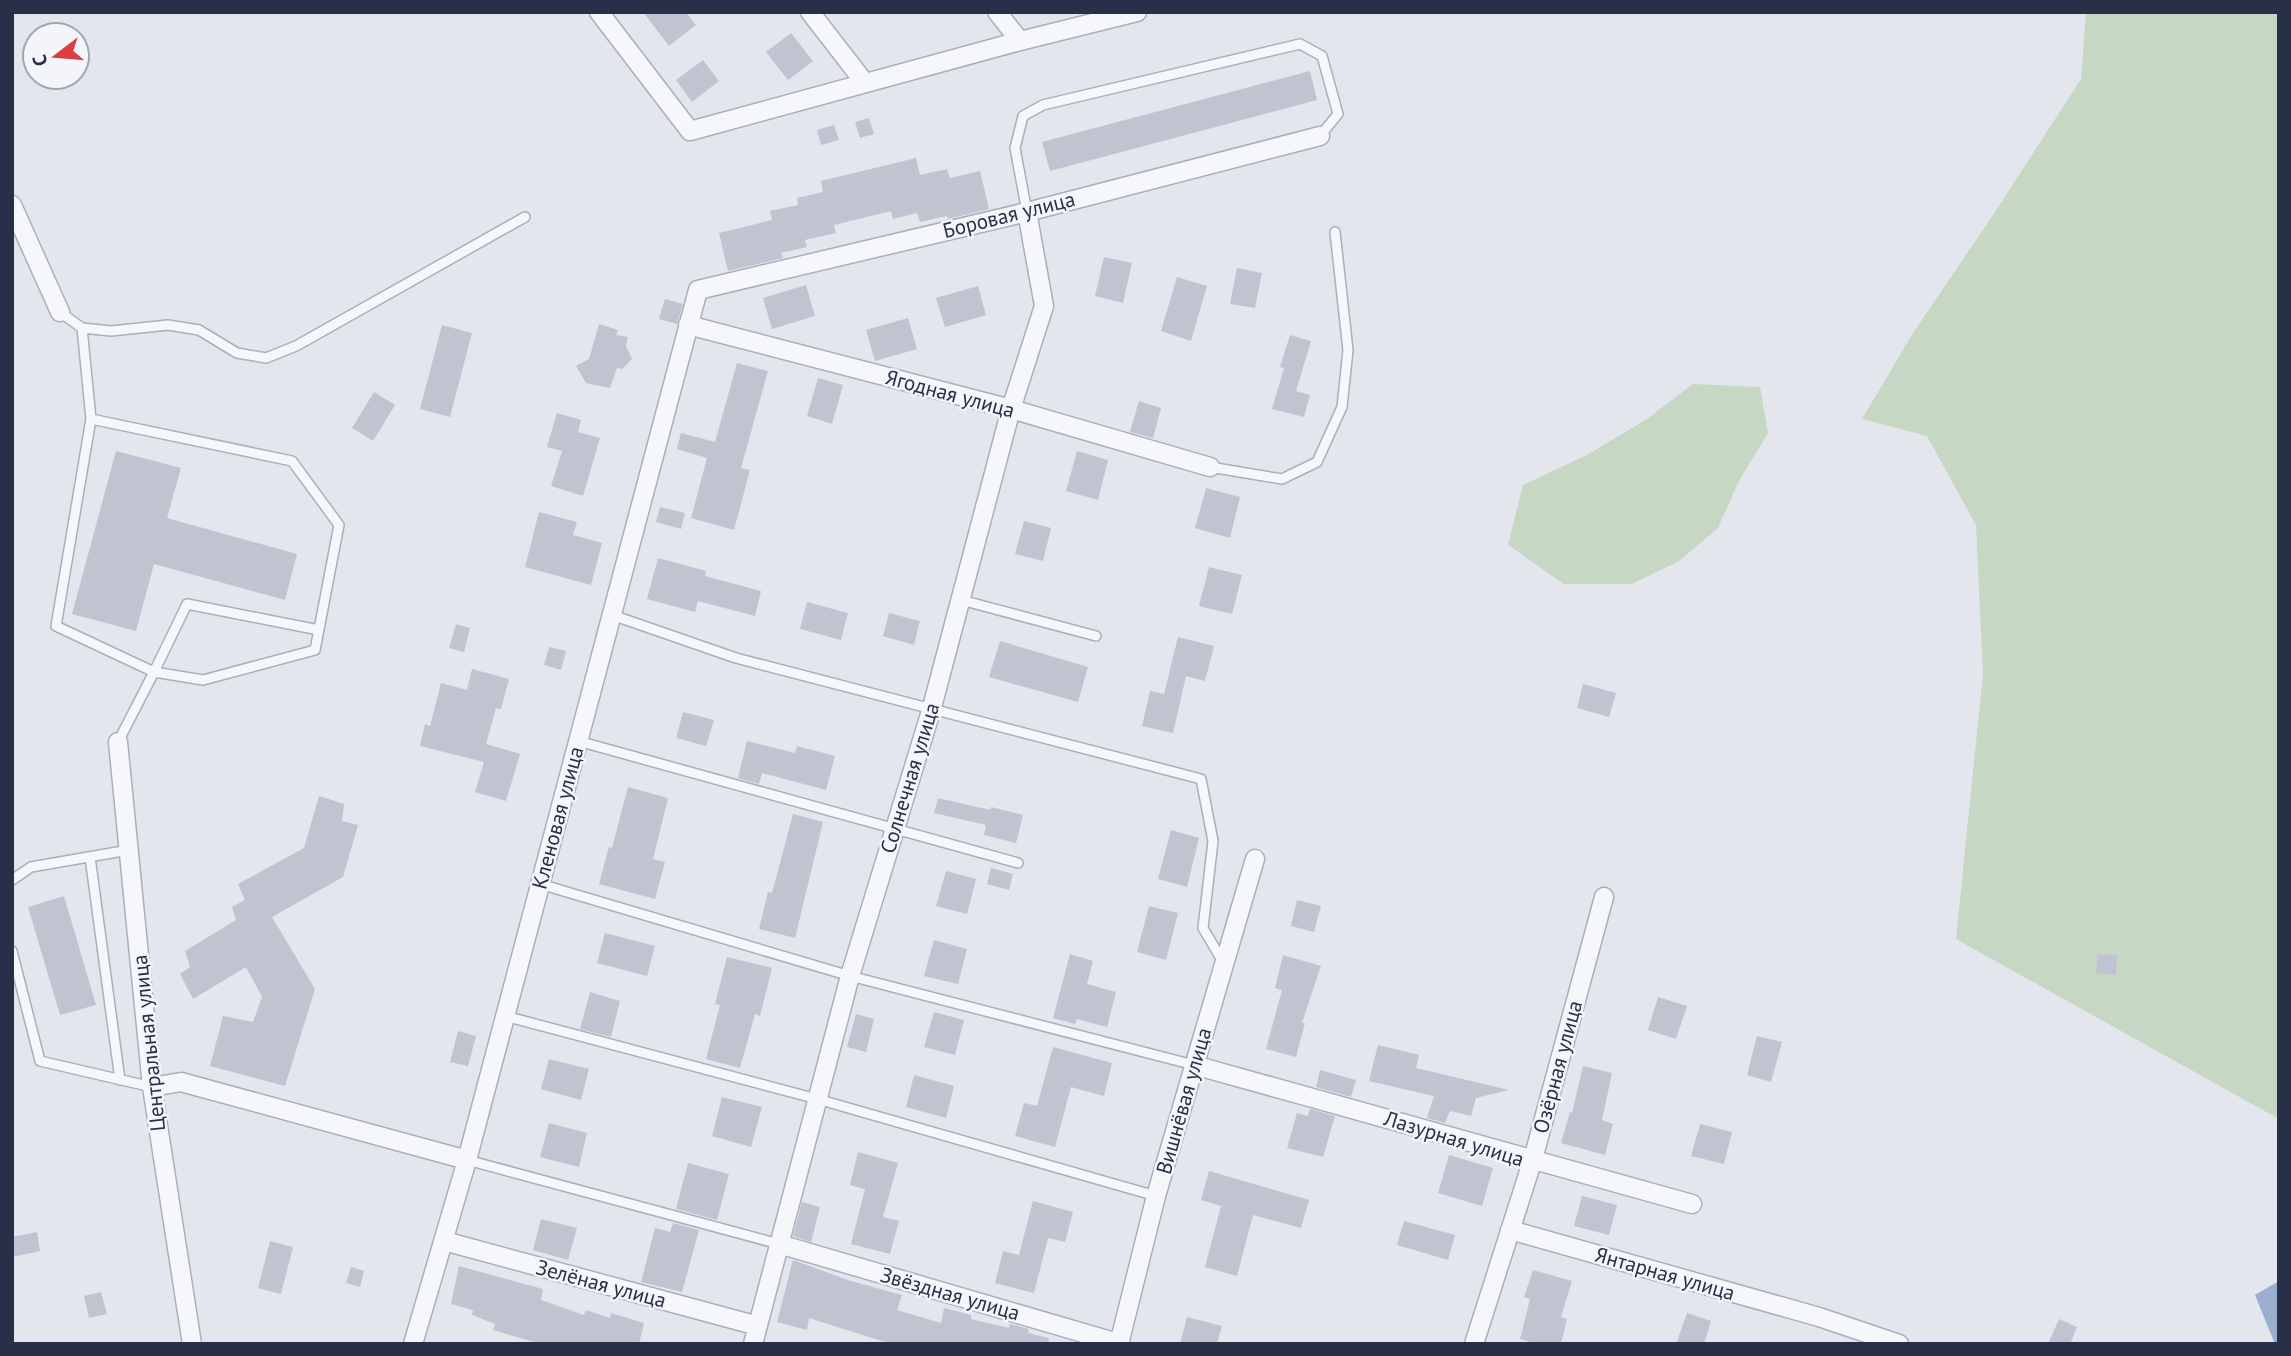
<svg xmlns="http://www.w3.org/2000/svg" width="2291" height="1356" font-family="'PT Sans',sans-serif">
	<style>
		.green { fill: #c6d7c3 }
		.water { fill: #9aafd0 }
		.building { fill: #bfc4d0 }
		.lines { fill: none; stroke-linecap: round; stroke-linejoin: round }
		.lane-casing { stroke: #abafbb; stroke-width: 12 }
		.street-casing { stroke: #abafbb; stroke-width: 21 }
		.lane { stroke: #f6f7fa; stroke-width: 9 }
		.street { stroke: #f6f7fa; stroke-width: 18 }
		.labels { text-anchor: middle; stroke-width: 5; stroke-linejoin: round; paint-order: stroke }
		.street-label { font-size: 21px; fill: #283047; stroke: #f3f5f9 }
	</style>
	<rect width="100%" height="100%" fill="#e3e6ed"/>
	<path class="green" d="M2086,12H2279V1119L1956,939L1983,674L1976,525L1927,436L1862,419L1913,333L1993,215L2081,79Z
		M1693,384L1760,387L1768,433L1739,481L1718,528L1679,561L1632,584H1564L1508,545L1523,485L1587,455L1647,419Z"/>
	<path class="water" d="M2279,1281V1344H2275L2255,1295Z"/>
	<path class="building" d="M643,12H686L696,25L669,46Z
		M791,33L813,61L788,80L766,52Z
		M703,60L719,81L692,102L676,80Z
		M1310,71L1317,100L1050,171L1042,142Z
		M869,118L874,134L860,138L855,122Z
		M834,125L839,140L821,145L817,130Z
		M916,158L920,175L947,169L950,178L980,171L989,209L948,219L947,216L920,222L917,213L893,219L891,211L834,225L836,233L805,240L807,247L781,253L783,258L728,271L719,233L772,220L770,211L798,205L797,198L823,192L821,181Z
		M1104,257L1132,263L1123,303L1095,296Z
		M1237,268L1262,273L1255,308L1230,304Z
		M1177,277L1207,286L1191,341L1161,331Z
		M806,285L815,316L772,329L763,298Z
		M978,286L986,315L945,327L936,298Z
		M665,299L683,304L677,324L659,319Z
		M908,318L917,349L875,361L866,330Z
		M599,324L618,330L616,335L628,337L626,346L632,359L622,369L617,368L610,388L586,383L576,366L589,359Z
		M442,325L472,333L450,417L420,409Z
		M1290,335L1311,341L1296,391L1310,395L1304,417L1272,409L1284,368L1280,367Z
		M737,363L768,371L741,468L750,470L734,530L691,518L707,458L677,449L681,433L715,442Z
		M818,378L843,385L832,424L807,416Z
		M374,392L395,405L373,441L352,428Z
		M1139,401L1161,408L1153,438L1130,432Z
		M557,413L581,420L578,432L600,438L583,496L551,486L562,451L547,447Z
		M116,451L181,468L167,518L297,554L285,600L154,564L136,631L72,614Z
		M1077,451L1108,460L1098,500L1066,491Z
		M1206,488L1240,497L1230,538L1195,528Z
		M660,507L685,513L681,529L656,522Z
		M539,512L577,522L573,535L602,543L591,585L525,567Z
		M1024,521L1051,528L1043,561L1015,554Z
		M658,558L706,571L705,576L761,591L755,616L698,601L695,612L647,599Z
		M1209,567L1242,575L1232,614L1199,606Z
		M807,602L848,613L841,640L800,629Z
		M889,613L920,621L914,645L883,636Z
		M456,624L470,628L464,652L449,648Z
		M1178,637L1214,646L1205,681L1186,676L1173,733L1142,726L1150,691L1164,694Z
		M1000,641L1088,667L1078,702L989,677Z
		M549,647L566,651L561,670L544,665Z
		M472,669L509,679L501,709L496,708L486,744L520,754L506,801L475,792L484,762L420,746L425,724L430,726L441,683L467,690Z
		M1583,684L1616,693L1609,717L1577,708Z
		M683,712L714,720L706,746L676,738Z
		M747,741L795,753L797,746L835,756L826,790L762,773L759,784L738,778Z
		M628,787L668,798L653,859L665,862L655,899L599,884L609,847L612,848Z
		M319,796L344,804L342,821L358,825L343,877L272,917L315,989L285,1086L210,1066L223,1016L253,1022L262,997L246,967L193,999L180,974L190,967L185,951L236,920L232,907L245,900L238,884L304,848Z
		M938,798L990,810L991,807L1023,815L1016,843L984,835L986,825L934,813Z
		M793,814L823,822L795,938L759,929L768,892L772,893Z
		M1171,830L1199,838L1187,887L1158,879Z
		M991,868L1013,874L1009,890L987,884Z
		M946,871L976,879L967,914L936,906Z
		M64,896L96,1005L60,1015L28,907Z
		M1297,900L1321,906L1314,932L1291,926Z
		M1149,906L1178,913L1166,960L1137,952Z
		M605,933L655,946L647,976L597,963Z
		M934,940L967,949L958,984L924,976Z
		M1070,954L1093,961L1087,984L1116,992L1107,1027L1077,1019L1075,1024L1053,1018Z
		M2098,954L2117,955L2116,975L2096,973Z
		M1283,955L1321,966L1302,1023H1305L1296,1057L1266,1049L1282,990L1275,988Z
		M727,957L772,968L760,1016L755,1014L740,1068L706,1059L720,1005L715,1004Z
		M590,992L620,1001L611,1037L580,1029Z
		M1658,997L1687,1006L1676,1039L1648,1030Z
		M934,1012L964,1020L955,1055L924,1047Z
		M856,1014L874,1019L866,1052L847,1047Z
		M458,1031L476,1036L468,1066L450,1062Z
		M1757,1036L1782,1042L1771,1082L1747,1075Z
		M1378,1045L1419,1055L1416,1068L1509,1090L1476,1098L1471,1116L1450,1111L1445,1123L1427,1118L1434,1096L1369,1081Z
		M1053,1047L1112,1063L1104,1096L1071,1087L1055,1147L1015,1136L1024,1103L1037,1106Z
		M549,1059L589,1069L581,1100L541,1089Z
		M1583,1066L1612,1073L1602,1120L1613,1124L1605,1155L1561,1143L1570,1112L1572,1113Z
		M1320,1070L1356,1080L1351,1097L1316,1087Z
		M914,1075L954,1086L946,1118L906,1107Z
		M722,1097L762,1107L751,1147L712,1136Z
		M1310,1109L1335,1116L1323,1157L1287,1148L1297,1113L1308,1116Z
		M549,1123L587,1133L579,1167L540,1157Z
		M1700,1124L1732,1132L1724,1164L1691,1156Z
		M858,1152L898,1163L883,1217L899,1221L890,1254L851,1244L865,1189L850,1185Z
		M1449,1155L1493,1168L1482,1206L1438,1193Z
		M688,1163L729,1174L717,1220L676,1209Z
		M1209,1171L1309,1200L1301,1228L1253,1215L1237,1276L1205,1267L1221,1206L1201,1200Z
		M1582,1196L1617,1205L1609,1235L1574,1226Z
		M1033,1201L1073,1212L1065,1242L1048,1238L1034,1293L995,1283L1003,1251L1019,1255Z
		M802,1202L820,1207L811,1242L793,1236Z
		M541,1219L577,1228L568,1260L533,1250Z
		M1404,1221L1455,1235L1448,1260L1397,1245Z
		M673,1223L699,1230L682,1292L641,1282L655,1228L670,1232Z
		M37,1232L40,1251L12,1257V1237Z
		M270,1241L293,1247L281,1294L258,1288Z
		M793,1260L851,1281L902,1295L897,1310L941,1323L944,1308L971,1315V1319L1009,1328L1010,1324L1029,1329L1028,1333L1049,1338L1048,1344H891L809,1318L807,1330L777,1322Z
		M459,1266L543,1289L541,1300L584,1315L586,1310L610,1318L611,1313L644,1323L639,1344H541L493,1330L495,1324L472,1315L473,1310L451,1304Z
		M351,1267L364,1271L360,1287L346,1283Z
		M1533,1270L1572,1281L1561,1317L1567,1319L1561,1344H1537L1520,1339L1530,1299L1524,1297Z
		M101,1292L107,1314L89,1318L84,1296Z
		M1687,1313L1711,1321L1704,1344H1676Z
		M1187,1317L1222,1326L1217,1344H1180Z
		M2059,1319L2077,1327L2070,1344H2048Z"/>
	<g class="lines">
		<g class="lane-casing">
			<path id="lane" d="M1027,212L1015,148L1023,116L1043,105L1300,44L1322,56L1338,114L1320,136
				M60,312L82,328L111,331L168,325L199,330L237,353L266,358L296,346L525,217
				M82,328L91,419L292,461L339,525L315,650L203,680L154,672L118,742
				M91,419L56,626L154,672L187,604L319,630
				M1210,467L1282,479L1317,462L1342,407L1348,350L1335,232
				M961,600L1096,636
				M612,615L736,658L1201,779L1213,841L1203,928L1223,962
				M578,741L1018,863
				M90,857L120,1080
				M12,880L31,867L129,850
				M540,884L850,976L1194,1065
				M12,951L40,1061L152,1087
				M505,1016L817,1099L1156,1196
				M467,1160L779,1244"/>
		</g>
		<g class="street-casing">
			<path id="street" d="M599,12L690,131L1020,41L1137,12
				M810,12L865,83
				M997,12L1020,41
				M12,205L60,312
				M688,325L1011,409L1210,467
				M118,742L152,1087L192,1344
				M1194,1065L1692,1204
				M152,1087L181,1082L467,1160
				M1510,1230L1819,1317L1899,1344
				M444,1241L758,1326
				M779,1244L1121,1344
				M413,1344L467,1160L698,290L1027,212L1320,136
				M753,1344L850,976L931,711L1011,409L1044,306L1027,212
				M1119,1344L1156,1196L1255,859
				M1474,1344L1533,1159L1604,897"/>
		</g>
		<use href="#lane" class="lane"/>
		<use href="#street" class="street"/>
	</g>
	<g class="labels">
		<g class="street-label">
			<text transform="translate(1009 215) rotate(-14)" y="7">Боровая улица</text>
			<text transform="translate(950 394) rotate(15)" y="7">Ягодная улица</text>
			<text transform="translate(910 778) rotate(-73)" y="7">Солнечная улица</text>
			<text transform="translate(558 818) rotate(-75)" y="7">Кленовая улица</text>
			<text transform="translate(149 1043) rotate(-96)" y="7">Центральная улица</text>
			<text transform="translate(1558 1067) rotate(-75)" y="7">Озёрная улица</text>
			<text transform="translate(1184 1101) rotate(-74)" y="7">Вишнёвая улица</text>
			<text transform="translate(1454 1139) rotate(17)" y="7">Лазурная улица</text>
			<text transform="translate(1665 1274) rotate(16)" y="7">Янтарная улица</text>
			<text transform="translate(601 1284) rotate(15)" y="7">Зелёная улица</text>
			<text transform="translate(950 1294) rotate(16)" y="7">Звёздная улица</text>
		</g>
	</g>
	<rect width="2291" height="1356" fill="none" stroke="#283047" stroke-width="28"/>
	<g transform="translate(56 56) rotate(254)"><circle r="33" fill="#f3f5f9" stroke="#a2a6b2" stroke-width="2"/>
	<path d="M0-5L12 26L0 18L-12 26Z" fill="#de3c42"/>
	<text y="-10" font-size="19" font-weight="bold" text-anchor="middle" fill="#283047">С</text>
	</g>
</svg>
